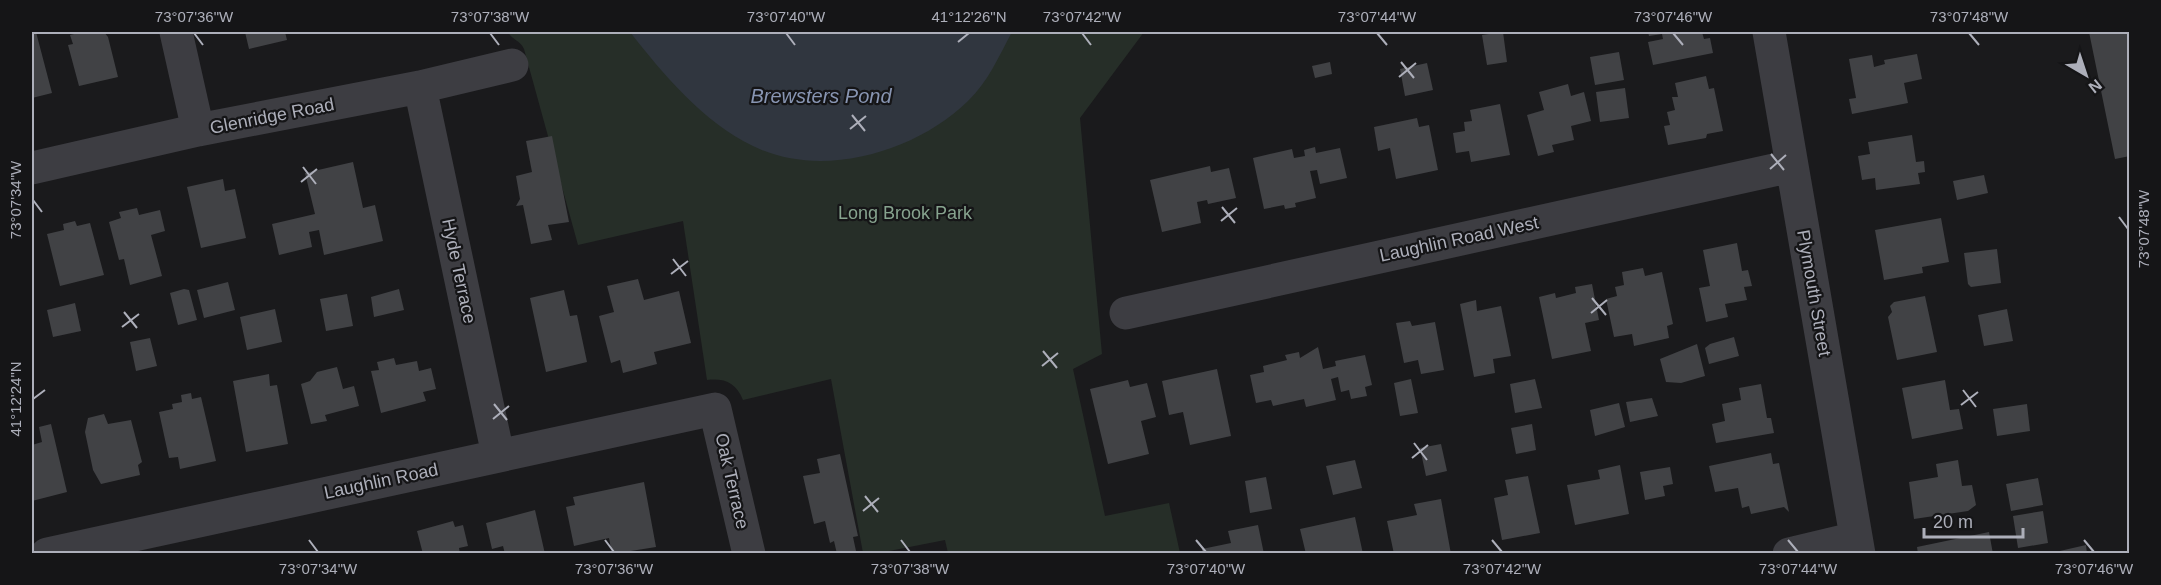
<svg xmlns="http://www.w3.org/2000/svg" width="2161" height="585" font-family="Helvetica,sans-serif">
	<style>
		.green { fill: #262e28 }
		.water { fill: #30363f }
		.building { fill: #414245 }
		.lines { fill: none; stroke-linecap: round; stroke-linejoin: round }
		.minor { stroke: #3d3d42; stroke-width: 33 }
		.ticks { fill: none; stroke: #adafba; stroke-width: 2 }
		.labels { text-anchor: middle; stroke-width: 4.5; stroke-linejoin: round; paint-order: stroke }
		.street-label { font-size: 18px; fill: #adafba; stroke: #151517 }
		.park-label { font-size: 18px; fill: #86a38e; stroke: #151517 }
		.water-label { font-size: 20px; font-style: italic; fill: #8895b2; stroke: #151517 }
		.neatline { fill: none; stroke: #adafba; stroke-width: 2 }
		.ticks-label { font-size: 15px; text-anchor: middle; fill: #adafba }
	</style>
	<rect width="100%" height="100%" fill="#1a1a1c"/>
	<path class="green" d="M508,32H1144L1080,118L1102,354L1073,369L1105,516L1169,503L1180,553H948L945,540L879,553H863L831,379L743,400C736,383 725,378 707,380L683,221L578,245L524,49C520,40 512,40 508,32Z"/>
	<path class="water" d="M630,32H1012C999,56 988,82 968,101C916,152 821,180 753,146C703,122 663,74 630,32Z"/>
	<path class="building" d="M32,32H36L52,93L32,98Z
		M82,32H104L108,37L118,77L79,86L68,45L73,44L70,35Z
		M245,32H285L287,40L249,49Z
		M1503,32L1507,62L1487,65L1482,35Z
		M1648,32H1702L1704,39L1710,38L1713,53L1653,65L1648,42L1663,39L1662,34L1649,36Z
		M2089,32H2130V156L2115,159Z
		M1619,52L1624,80L1595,85L1590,57Z
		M1917,54L1922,79L1904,83L1908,103L1852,114L1849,99L1856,98L1849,59L1872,55L1874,67L1885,64L1884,60Z
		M1330,62L1332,74L1315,78L1312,66Z
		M1427,63L1433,90L1405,96L1400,69Z
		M1706,76L1709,89L1714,88L1723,131L1707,134L1706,138L1668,145L1664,126L1670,125L1667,112L1675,110L1672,97H1678L1675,83Z
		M1568,84L1571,96L1584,92L1591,121L1571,126L1574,140L1552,145L1554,152L1538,156L1527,115L1544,110L1539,92Z
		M1625,88L1629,118L1600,122L1596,92Z
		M1500,104L1510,155L1471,162L1469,151L1456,153L1453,133L1465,131L1464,122L1472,121L1470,110Z
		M1417,118L1419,127L1429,125L1438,170L1396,179L1390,148L1378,151L1374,127Z
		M1912,135L1916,162L1924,161L1925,172L1918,173L1920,184L1876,190L1875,178L1862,180L1858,156L1870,154L1868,142Z
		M552,136L569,222L548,225L552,240L531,244L523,205L516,206L520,199L516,176L532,172L526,141Z
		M1315,147L1316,153L1340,148L1347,178L1320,184L1317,170L1310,171L1316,198L1295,203L1296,207L1285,209L1284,205L1264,209L1253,158L1292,149L1294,158L1305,156L1304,150Z
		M353,162L363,208L375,205L383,241L324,255L319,230L309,232L312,247L279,255L272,224L315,214L305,173Z
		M1210,166L1211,172L1229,168L1236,198L1208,204L1207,200L1197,202L1201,223L1162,232L1150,180Z
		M1984,175L1988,193L1957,200L1953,181Z
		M223,179L225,191L235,189L246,238L201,248L187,187Z
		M137,208L139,215L160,210L165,231L151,235L162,276L130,285L124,259L119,260L109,222L121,218L119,212Z
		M1941,218L1949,262L1922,267L1923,273L1884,280L1875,230Z
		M75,221L77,226L90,223L104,275L60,286L47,234L64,230L63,224Z
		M1737,243L1742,271L1748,270L1752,286L1744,287L1747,300L1725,304L1728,317L1706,322L1699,288L1710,286L1703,250Z
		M1997,249L2001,283L1971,287L1968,284L1964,253Z
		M1643,268L1645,276L1662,272L1673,324L1667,326L1669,338L1634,346L1632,334L1614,337L1606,299L1617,296L1615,287L1624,285L1622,272Z
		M638,279L644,300L679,291L691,343L654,352L657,364L623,373L620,360L611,363L599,316L614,312L607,286Z
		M228,282L235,310L204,318L197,290Z
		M1592,284L1599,320L1585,323L1591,351L1552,359L1539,297L1555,293L1556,298L1576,293L1575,287Z
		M184,289L189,290L197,320L178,325L170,293Z
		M399,289L404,310L374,317L371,297Z
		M564,290L570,316L577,315L587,362L546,372L530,298Z
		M347,294L353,326L326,331L320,299Z
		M1925,296L1937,352L1897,360L1888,317L1892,312L1890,306L1894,302Z
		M1476,300L1477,311L1501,306L1511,356L1493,359L1495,373L1474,377L1460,304Z
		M75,303L81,331L53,337L47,310Z
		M275,309L282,342L247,350L240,317Z
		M2007,309L2013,341L1984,346L1978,315Z
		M1410,321L1412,326L1435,322L1444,370L1421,374L1418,360L1404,363L1396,323Z
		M1734,337L1739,356L1709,364L1705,348L1710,344Z
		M150,338L157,366L136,371L130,342Z
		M1697,344L1705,376L1681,383L1666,382L1660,359Z
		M1318,347L1323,369L1336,366L1335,361L1365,355L1372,385L1365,387L1367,396L1351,399L1349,390L1341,392L1338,377L1331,379L1336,400L1306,407L1304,399L1273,406L1271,400L1256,403L1250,375L1264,372L1263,366L1287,360L1285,355L1299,352L1300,358Z
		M394,358L396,365L417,361L419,371L431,368L436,389L423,392L426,401L381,413L371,371L379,370L377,362Z
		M337,367L343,389L354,386L359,406L325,415L327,421L311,424L301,384L310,381L317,372Z
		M1217,369L1231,436L1190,445L1183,412L1169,415L1162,381Z
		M269,374L270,386L277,385L288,444L246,452L233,381Z
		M1411,379L1418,413L1400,416L1394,383Z
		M1535,379L1542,408L1515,413L1510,384Z
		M1128,380L1130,387L1147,383L1156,417L1141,421L1149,454L1108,464L1090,389Z
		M1945,380L1950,410L1959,409L1963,429L1912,439L1902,388Z
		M1761,384L1767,418H1771L1774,433L1716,443L1712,424L1725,421L1722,404L1741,400L1739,388Z
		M191,393L192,399L201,397L216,461L180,469L178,457L169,458L159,412L173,409L172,404L182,402L181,395Z
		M1652,398L1658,416L1630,422L1626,402Z
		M1619,403L1625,427L1595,436L1590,410Z
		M2027,404L2030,431L1997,436L1993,409Z
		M104,414L108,424L131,420L142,462L138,465L140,475L101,484L93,470L85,432L88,418Z
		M51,424L67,492L32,501V445L42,442L39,427Z
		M1532,424L1536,450L1516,454L1511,428Z
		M1441,444L1447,471L1426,476L1420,448Z
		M1771,453L1773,464L1779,463L1789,512L1784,507L1751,514L1749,506L1742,508L1738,488L1715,492L1709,466Z
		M840,454L858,536L853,537L856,551L847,554H837L834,541L830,543L825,521L814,524L803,476L820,473L817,459Z
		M1355,460L1362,488L1333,495L1326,466Z
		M1958,460L1962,486L1972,485L1976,505L1968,511L1914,519L1909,482L1938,477L1936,464Z
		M1620,465L1629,514L1575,525L1567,485L1600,479L1598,470Z
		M1670,467L1673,484L1663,486L1665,496L1645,500L1640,472Z
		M1528,476L1540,533L1502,540L1494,498L1508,495L1505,480Z
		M1266,477L1272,509L1250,513L1245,481Z
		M2038,478L2043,505L2011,511L2006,484Z
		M644,482L656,547L612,554L609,538L574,546L566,507L575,505L573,497Z
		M1441,499L1451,554H1394L1387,521L1417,515L1414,504Z
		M535,510L545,554H505L503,546L492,549L486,523Z
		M2043,511L2048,543L2018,548L2013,516Z
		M1355,517L1363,554H1306L1300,529Z
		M453,521L455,527L463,525L468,546L459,548L460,554H423L417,531Z
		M1258,525L1264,554H1202V549L1231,543L1228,531Z
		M1989,532L1993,554H1918L1917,547Z
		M2086,545L2087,554H2051V553Z"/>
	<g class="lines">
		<path class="minor" d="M176,32L198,130
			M1769,32L1859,554
			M420,87L498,455
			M32,168L198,130L420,87L512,65
			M1126,313L1792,166
			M47,554L715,409L749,554
			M1789,554L1856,538"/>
	</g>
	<path class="ticks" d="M194,33L203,45M490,33L499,45M786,33L795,45M1082,33L1091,45M1377,33L1387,45M1673,33L1683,45M1969,33L1979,45M958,42L969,33M1401,62L1414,78M1399,77L1416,63M852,115L865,131M850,129L866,116M1771,154L1784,170M303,167L316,184M1770,169L1786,155M301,182L317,169M33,200L42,212M1222,207L1235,223M2119,217L2128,229M1221,221L1237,208M673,259L686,276M671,274L688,261M1592,298L1606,315M124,312L137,328M1591,313L1607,300M122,327L139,314M1043,351L1057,368M1042,366L1058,353M1963,390L1976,407M33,399L45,390M494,404L507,420M1961,405L1978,392M493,419L509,406M1414,443L1427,460M1412,458L1428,445M865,496L878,512M863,511L879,498M309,540L318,552M605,540L614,552M901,540L910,552M1196,540L1206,552M1492,540L1502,552M1788,540L1798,552M2084,540L2094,552"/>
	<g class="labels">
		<g class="street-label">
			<text transform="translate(272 116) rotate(-11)" y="6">Glenridge Road</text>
			<text transform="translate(1459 239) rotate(-12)" y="6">Laughlin Road West</text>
			<text transform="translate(459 271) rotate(78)" y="6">Hyde Terrace</text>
			<text transform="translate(1814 293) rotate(80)" y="6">Plymouth Street</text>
			<text transform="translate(381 481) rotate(-12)" y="6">Laughlin Road</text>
			<text transform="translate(732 481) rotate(77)" y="6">Oak Terrace</text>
		</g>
		<g class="park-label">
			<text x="905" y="219">Long Brook Park</text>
		</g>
		<g class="water-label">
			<text x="821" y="103">Brewsters Pond</text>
		</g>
	</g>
	<rect width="2161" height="585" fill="none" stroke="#151517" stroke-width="66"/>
	<g transform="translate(2086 75) rotate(141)" stroke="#151517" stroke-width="4.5" paint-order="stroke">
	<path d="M0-4.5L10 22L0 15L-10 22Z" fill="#adafba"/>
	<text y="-9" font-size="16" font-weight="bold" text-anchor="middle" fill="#adafba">N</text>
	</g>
	<path d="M1924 528v9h99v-9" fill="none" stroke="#adafba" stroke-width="3"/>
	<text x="1933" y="528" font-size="18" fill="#adafba" stroke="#151517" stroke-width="4.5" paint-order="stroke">20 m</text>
	<rect x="33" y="33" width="2095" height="519" class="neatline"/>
	<g class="ticks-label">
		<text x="194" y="22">73°07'36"W</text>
		<text x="490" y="22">73°07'38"W</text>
		<text x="786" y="22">73°07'40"W</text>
		<text x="969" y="22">41°12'26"N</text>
		<text x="1082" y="22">73°07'42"W</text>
		<text x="1377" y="22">73°07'44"W</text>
		<text x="1673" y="22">73°07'46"W</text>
		<text x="1969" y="22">73°07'48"W</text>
		<text transform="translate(16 200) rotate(-90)" y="5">73°07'34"W</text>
		<text transform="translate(2144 229) rotate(-90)" y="5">73°07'48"W</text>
		<text transform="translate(16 399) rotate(-90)" y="5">41°12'24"N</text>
		<text x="318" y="574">73°07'34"W</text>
		<text x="614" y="574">73°07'36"W</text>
		<text x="910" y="574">73°07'38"W</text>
		<text x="1206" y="574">73°07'40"W</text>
		<text x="1502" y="574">73°07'42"W</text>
		<text x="1798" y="574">73°07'44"W</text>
		<text x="2094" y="574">73°07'46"W</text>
	</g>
</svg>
